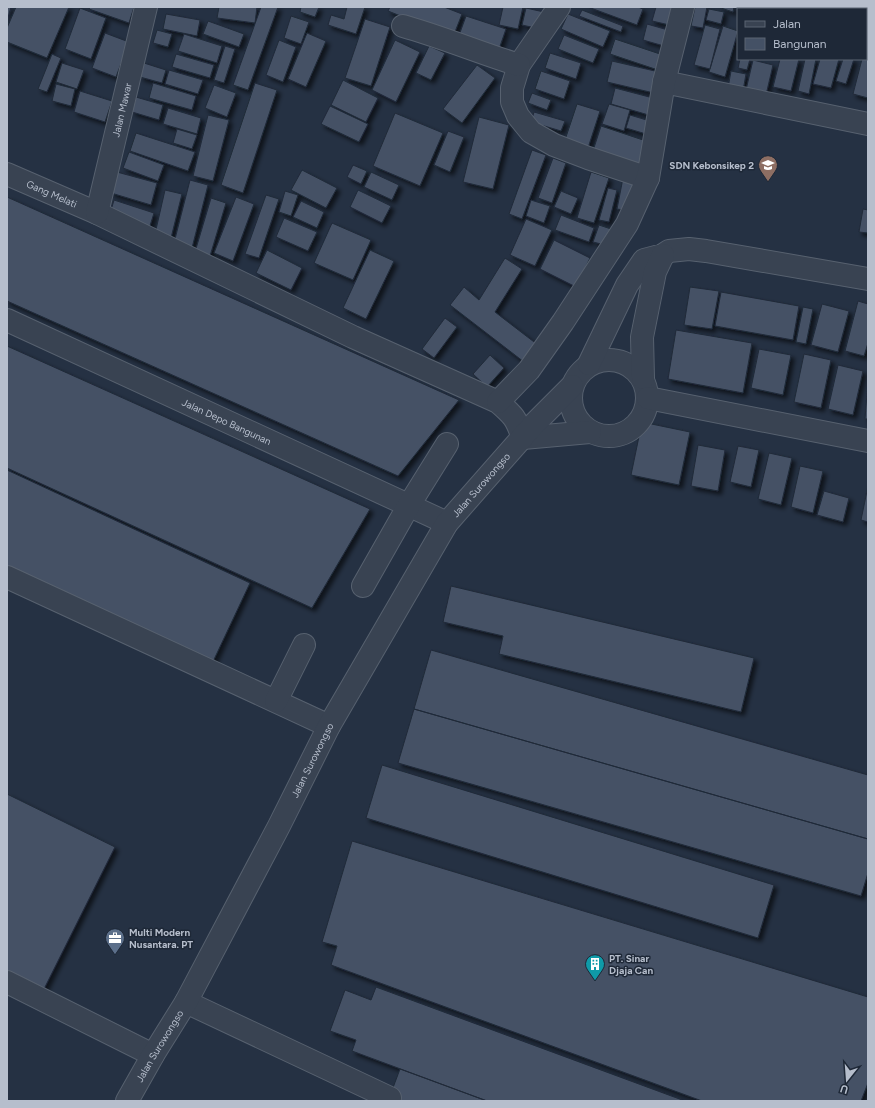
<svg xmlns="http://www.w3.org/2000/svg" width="875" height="1108" font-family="Figtree,sans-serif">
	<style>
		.building { fill: #445165; stroke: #202a39; filter: url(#shadow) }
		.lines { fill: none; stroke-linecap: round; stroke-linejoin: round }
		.minor-casing { stroke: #57616f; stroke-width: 24 }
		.minor { stroke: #394352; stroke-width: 22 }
		.labels { text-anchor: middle; stroke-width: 3; stroke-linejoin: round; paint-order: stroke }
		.street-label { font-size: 10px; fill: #b6becc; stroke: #1e2837 }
		.poi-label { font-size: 10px; font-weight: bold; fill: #b6becc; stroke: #1e2837; text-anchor: start }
	</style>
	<defs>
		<filter id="shadow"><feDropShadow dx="3.5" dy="3.5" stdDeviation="2" flood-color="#0009"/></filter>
	</defs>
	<rect width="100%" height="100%" fill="#253143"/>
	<path class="building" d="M7,7H11L7,21Z
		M16,7H69L47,58L7,42V28Z
		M90,7H134L129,23L89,9Z
		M219,7H257L255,23L217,18Z
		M261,7H278L248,90L233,85Z
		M301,7H319L315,17L300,12Z
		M347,7H365L356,34L328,25L331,15L344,19Z
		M390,7H444L462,14L453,37L388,11Z
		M503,7H523L518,29L499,25Z
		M588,7H638L643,9L637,25Z
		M656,7H679L674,26L652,21Z
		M695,7H707L703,28L691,26Z
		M718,7H734L733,12Z
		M741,7H764V9H741Z
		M767,7H788V9H767Z
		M834,7H853L852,9H833Z
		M80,8L106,18L91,59L65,49Z
		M526,8L544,12L540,29L522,25Z
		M709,9L724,12L721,24L706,20Z
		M582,10L623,26L621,32L579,16Z
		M166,14L200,20L197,36L163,29Z
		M568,14L610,31L603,47L561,29Z
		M291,16L309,22L301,44L284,38Z
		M466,16L506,29L497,55L457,41Z
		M365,19L390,27L371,86L345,78Z
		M208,21L244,34L239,47L203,34Z
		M647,24L675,32L671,48L643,40Z
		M705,25L720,29L710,69L694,65Z
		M723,26L738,31L725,77L709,72Z
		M157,30L172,34L168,47L153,43Z
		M105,33L129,42L116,77L92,68Z
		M307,33L326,41L306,87L288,79Z
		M184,34L222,46L217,63L178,51Z
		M564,35L599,49L593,63L558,49Z
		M868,37V98L853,94L862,59H866V45Z
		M615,39L666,56L661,71L610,54Z
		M279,40L296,47L283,82L266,75Z
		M395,40L420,52L396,102L372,90Z
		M225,46L235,49L224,83L214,80Z
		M429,46L445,53L431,80L416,73Z
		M550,53L581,63L576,79L545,68Z
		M52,54L61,58L47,92L38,89Z
		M176,54L214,65L210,78L172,67Z
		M740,59H750L747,70L738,68Z
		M780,59H799L791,91L773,87Z
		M805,59H816L809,94L798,91Z
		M820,59H839L831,88L813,84Z
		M843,59H854L846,84L836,81Z
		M753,60L773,65L766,95L746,90Z
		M612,61L659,72L654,93L607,82Z
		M62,63L84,70L77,89L56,82Z
		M144,63L166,70L162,83L140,77Z
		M477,65L495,78L462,123L443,109Z
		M169,70L203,80L198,94L165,84Z
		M541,71L570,81L564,99L535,89Z
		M731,71L746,74L743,91L728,88Z
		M343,80L378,98L366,122L331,105Z
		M153,83L196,96L192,110L149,98Z
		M255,83L277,90L243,193L221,185Z
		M56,84L75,89L71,106L52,101Z
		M214,85L236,93L227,117L205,108Z
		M615,88L657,99L652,116L611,104Z
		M80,91L112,101L105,122L74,112Z
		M532,93L551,100L547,110L528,103Z
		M136,97L163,105L159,120L132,112Z
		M577,104L600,111L588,148L565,140Z
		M609,104L630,110L624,131L602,124Z
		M330,106L368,124L359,142L321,124Z
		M168,108L201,118L197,134L163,124Z
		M534,112L565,121L561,131L531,122Z
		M395,113L443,133L420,186L373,166Z
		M208,115L229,120L213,181L193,176Z
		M630,115L650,121L646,134L626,128Z
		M479,117L509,125L493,189L463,182Z
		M601,126L649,142L639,173L591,157Z
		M177,129L197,135L192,149L173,143Z
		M448,131L464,137L450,172L434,165Z
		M136,133L195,152L188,171L130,151Z
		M532,150L546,155L522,219L509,214Z
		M129,152L164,165L158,181L123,168Z
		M553,158L566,163L552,203L538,198Z
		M353,165L367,171L361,184L347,177Z
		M302,170L337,188L326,208L291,190Z
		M117,172L157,183L151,205L111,193Z
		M371,172L399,185L392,200L364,187Z
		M591,172L609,178L594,223L577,218Z
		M623,178L636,181L630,211L617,209Z
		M190,180L208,185L192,248L174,243Z
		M608,188L617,190L609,222L599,220Z
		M165,190L182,194L171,238L155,234Z
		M358,190L391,206L382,223L350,207Z
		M285,191L298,195L291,216L279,212Z
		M561,191L578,198L571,214L554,207Z
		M266,195L279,199L259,258L245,254Z
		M7,197L459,400L398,476L7,301Z
		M236,197L254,204L233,261L214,253Z
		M211,198L226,203L210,256L195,252Z
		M114,200L154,213L149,229L109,217Z
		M531,200L550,206L544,223L526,216Z
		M301,201L324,212L317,228L293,217Z
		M863,209L868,210V233L859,232Z
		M561,215L594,228L589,242L555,230Z
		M284,218L317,232L308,251L276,237Z
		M526,219L552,230L535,266L510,255Z
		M332,223L371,240L353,280L314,263Z
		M599,225L614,230L609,246L593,242Z
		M554,240L590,258L576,287L540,269Z
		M267,250L302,268L291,290L256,273Z
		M370,250L394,261L366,319L343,308Z
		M505,258L522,269L495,312L538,345L524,362L450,305L464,287L479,300Z
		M690,287L719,291L712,329L684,325Z
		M721,292L799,306L793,340L715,326Z
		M858,301L868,304V343L864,356L845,351Z
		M822,304L849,311L838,352L811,345Z
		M803,307L813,309L806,344L796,342Z
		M445,318L457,327L434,358L422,349Z
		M676,330L752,343L743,393L668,379Z
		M7,346L370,509L312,608L7,468Z
		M759,349L791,355L783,395L751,388Z
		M804,354L831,360L821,408L794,402Z
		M490,355L504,368L487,387L473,374Z
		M838,365L863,371L853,415L828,409Z
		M868,380V419H865Z
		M642,422L690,432L679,485L631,475Z
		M698,445L725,450L718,491L691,486Z
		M738,446L759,450L751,487L730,482Z
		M769,453L792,458L781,505L758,499Z
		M800,466L823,471L813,513L791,507Z
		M7,470L250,583L210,668L7,573Z
		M868,486V522L861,520Z
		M824,491L849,498L843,522L817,515Z
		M451,586L754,658L741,712L499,654L503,636L443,622Z
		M431,650L868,775V839L414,709Z
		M414,709L868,839V873L861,896L398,763Z
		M382,765L774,885L758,938L366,818Z
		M7,794L115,847L43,991L7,973Z
		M352,841L868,997V1083L861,1101H702L331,965L337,946L322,942Z
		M376,987L685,1101H487L352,1051L356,1040L330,1031L345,990L371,1000Z
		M400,1069L487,1101H388Z"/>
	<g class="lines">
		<g class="minor-casing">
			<g id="minor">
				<path d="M559,7L519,65L512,88V102L518,116L531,132L554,145L588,158L648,178"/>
				<path d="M403,26C442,37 480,53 519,65"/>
				<path d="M664,82L868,124"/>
				<path id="s1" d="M7,174L97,213L353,337L498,402C514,416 516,418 523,438"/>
				<path id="s2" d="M97,213L146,7"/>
				<path id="s3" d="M7,320L447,523"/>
				<circle cx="609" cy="398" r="38"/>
				<path d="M589,364L627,285L644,260L663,255L669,251L689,249L706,251L868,279"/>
				<path d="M643,378L642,337L655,272L663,255"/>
				<path d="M648,398L868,441"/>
				<path d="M498,402L529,370L563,322L627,224L648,178L664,82L683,7"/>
				<path d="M523,438L590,432"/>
				<path d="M7,577L329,726"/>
				<path d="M363,586L409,505L447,444"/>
				<path d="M276,701L304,645"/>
				<path d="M7,982L153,1055"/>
				<path d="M186,1002L390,1098"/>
				<path id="s4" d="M127,1101L153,1055L186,1002L279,826L329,726L447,523L535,423L572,386"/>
			</g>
		</g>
		<use href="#minor" class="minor"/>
	</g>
	<defs>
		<g id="school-pin" transform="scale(1)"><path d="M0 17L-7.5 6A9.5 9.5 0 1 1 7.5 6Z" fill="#8d6e63" stroke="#1e2837"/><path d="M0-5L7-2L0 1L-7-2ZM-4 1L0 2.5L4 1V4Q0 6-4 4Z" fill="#fff"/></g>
		<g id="office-pin" transform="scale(1)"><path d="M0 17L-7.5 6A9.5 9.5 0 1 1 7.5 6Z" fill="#5c6f8a" stroke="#1e2837"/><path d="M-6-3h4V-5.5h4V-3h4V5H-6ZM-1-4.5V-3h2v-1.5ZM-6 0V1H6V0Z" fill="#fff"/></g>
		<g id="building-pin" transform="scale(1)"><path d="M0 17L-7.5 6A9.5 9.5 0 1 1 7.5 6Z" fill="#0f9aa8" stroke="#1e2837"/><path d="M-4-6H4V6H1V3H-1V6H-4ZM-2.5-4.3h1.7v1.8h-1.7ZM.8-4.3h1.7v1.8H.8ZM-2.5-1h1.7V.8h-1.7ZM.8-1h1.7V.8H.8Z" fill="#fff"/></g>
	</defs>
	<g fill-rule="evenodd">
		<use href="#school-pin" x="768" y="165"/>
		<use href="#office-pin" x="115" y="938"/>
		<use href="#building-pin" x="595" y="964"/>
	</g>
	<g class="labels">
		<g class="street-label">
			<text dy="4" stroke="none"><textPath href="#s2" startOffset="106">Jalan Mawar</textPath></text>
			<text dy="4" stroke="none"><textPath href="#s1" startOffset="49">Gang Melati</textPath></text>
			<text dy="4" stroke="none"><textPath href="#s3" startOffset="242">Jalan Depo Bangunan</textPath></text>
			<text dy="4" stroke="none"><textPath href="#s4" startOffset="712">Jalan Surowongso</textPath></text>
			<text dy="4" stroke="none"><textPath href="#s4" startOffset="388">Jalan Surowongso</textPath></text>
			<text dy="4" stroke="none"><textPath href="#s4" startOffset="64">Jalan Surowongso</textPath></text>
		</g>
		<g class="poi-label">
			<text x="754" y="169" text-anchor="end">SDN Kebonsikep 2</text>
			<text x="129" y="936">Multi Modern<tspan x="129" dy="12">Nusantara. PT</tspan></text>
			<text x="609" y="962">PT. Sinar<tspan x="609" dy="12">Djaja Can</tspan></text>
		</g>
	</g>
	<rect width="875" height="1108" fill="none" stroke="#b6becc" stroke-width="16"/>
	<rect x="737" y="8" width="130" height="52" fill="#1e2837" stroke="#5b6473"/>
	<rect x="745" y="21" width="20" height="6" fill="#394352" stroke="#5b6473"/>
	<text x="773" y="28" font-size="12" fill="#b6becc">Jalan</text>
	<rect x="745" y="38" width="20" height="12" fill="#445165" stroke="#5b6473"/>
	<text x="773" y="48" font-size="12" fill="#b6becc">Bangunan</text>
	<g transform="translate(847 1080) rotate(197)" stroke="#1e2837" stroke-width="3" paint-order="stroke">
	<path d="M0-3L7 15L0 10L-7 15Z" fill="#b6becc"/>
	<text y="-6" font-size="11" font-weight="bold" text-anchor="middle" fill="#b6becc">U</text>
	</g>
</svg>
